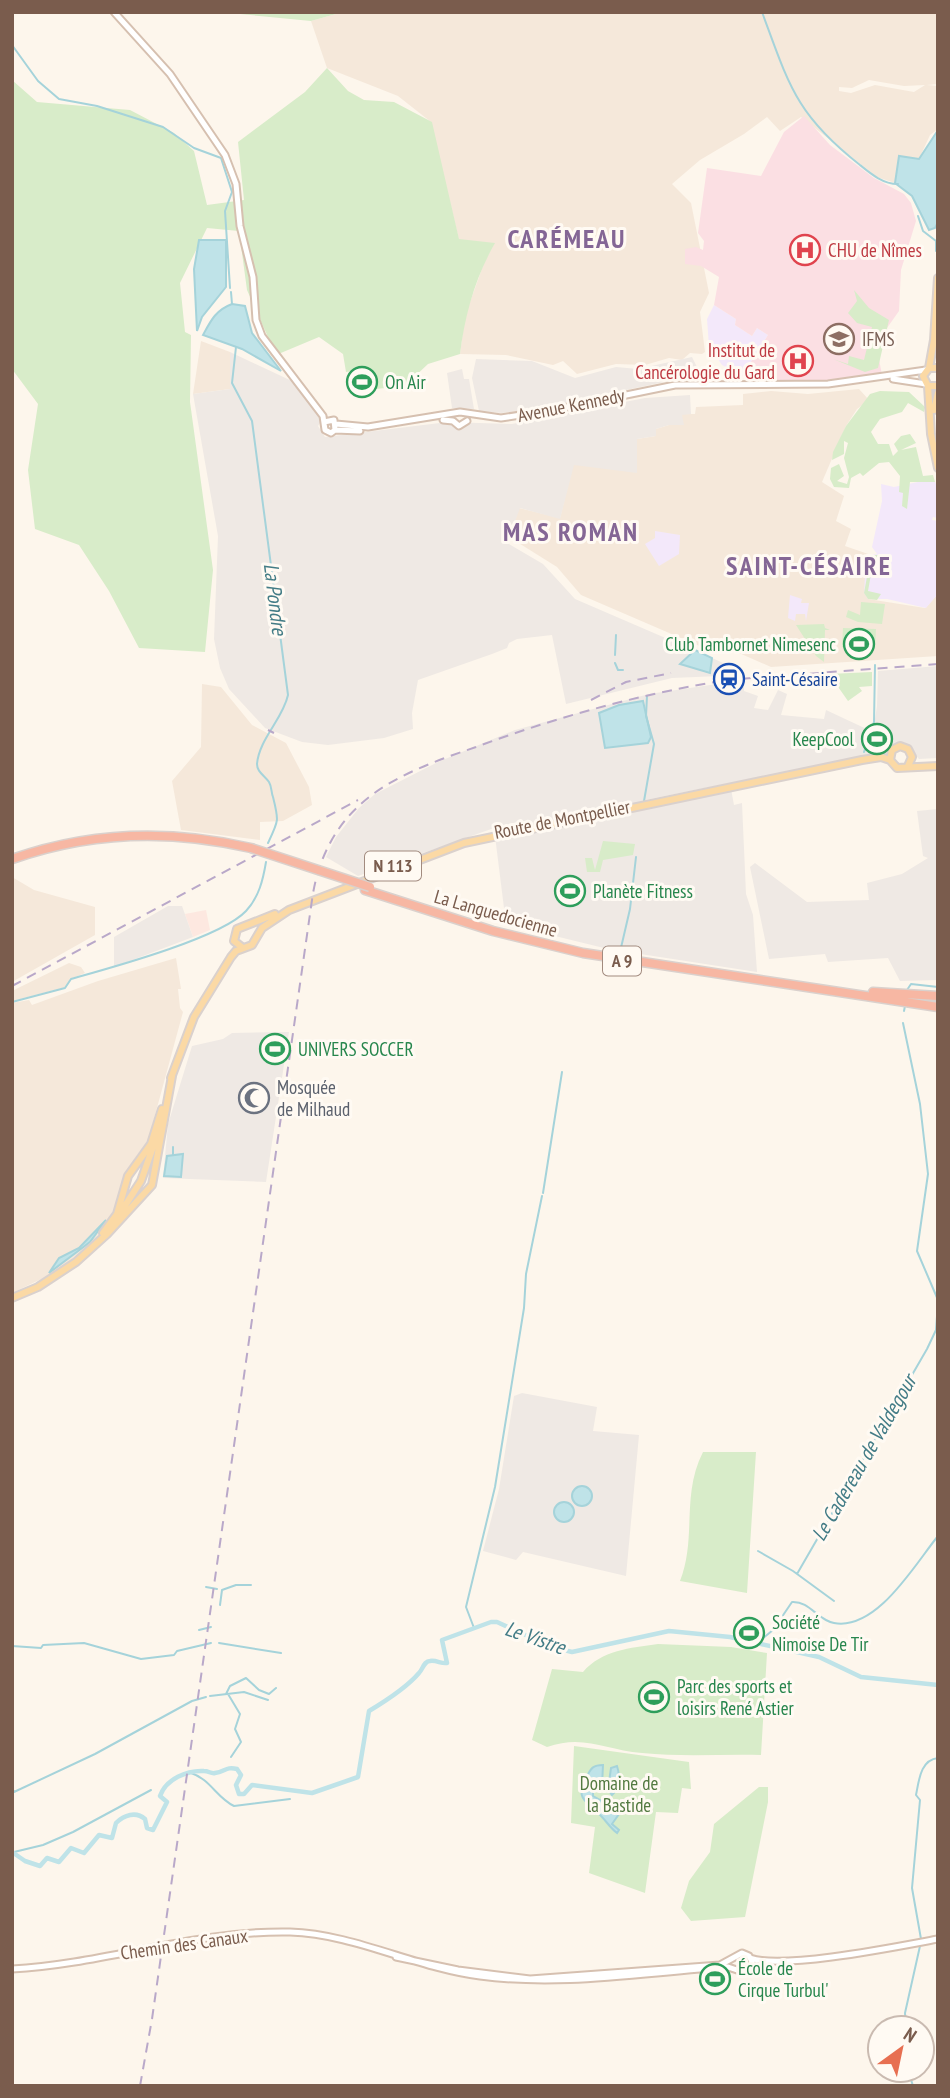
<svg xmlns="http://www.w3.org/2000/svg" width="950" height="2098" font-family="'PT Sans Narrow',sans-serif">
	<style>
		.residential { fill: #f5e8da; fill-rule: evenodd }
		.commercial { fill: #fde8e0 }
		.industrial { fill: #efe9e4 }
		.education { fill: #f3e8fa }
		.medical { fill: #fbdfe3 }
		.green { fill: #d8ecc9 }
		.water { fill: #bfe3e8; stroke: #a5d3da; stroke-width: 2 }
		.lines { fill: none; stroke-linecap: round; stroke-linejoin: round }
		.stream { stroke: #a5d3da; stroke-width: 2 }
		.river { stroke: #bfe3e8; stroke-width: 4.5 }
		.secondary-casing { stroke: #d6c0b0; stroke-width: 9 }
		.primary-casing { stroke: #dad1cd; stroke-width: 10 }
		.motorway-casing { stroke: #dad1cd; stroke-width: 11 }
		.secondary { stroke: #fff; stroke-width: 5 }
		.primary { stroke: #fbd9a5; stroke-width: 6 }
		.motorway { stroke: #f7b7a3; stroke-width: 8 }
		.rail { stroke: #b9a8c9; stroke-width: 2; stroke-dasharray: 10 7; stroke-linecap: butt }
		.motorway-bridge-casing { stroke: #dad1cd; stroke-width: 11; stroke-linecap: butt }
		.motorway-bridge { stroke: #f7b7a3; stroke-width: 8 }
		.labels { text-anchor: middle; stroke-width: 6; stroke-linejoin: round; paint-order: stroke }
		.shield { fill: #fffaf3; stroke: #a28b7f; stroke-width: 2 }
		.shield-label { font-size: 18px; font-weight: bold; fill: #7a5c4d }
		.health-label { font-size: 19px; fill: #be3a42; stroke: #fffaf3; text-anchor: start }
		.education-label { font-size: 19px; fill: #785e54; stroke: #fffaf3; text-anchor: start }
		.leisure-label { font-size: 19px; fill: #27864d; stroke: #fffaf3; text-anchor: start }
		.street-label { font-size: 19px; fill: #7a5c4d; stroke: #fffaf3 }
		.transit-label { font-size: 19px; fill: #164399; stroke: #fffaf3; text-anchor: start }
		.worship-label { font-size: 19px; fill: #5b616d; stroke: #fffaf3; text-anchor: start }
		.park-label { font-size: 19px; fill: #537a41; stroke: #fffaf3 }
		.water-label { font-size: 21px; font-style: italic; fill: #437c86; stroke: #fffaf3 }
		.district-label { font-size: 26px; font-weight: bold; letter-spacing: 2px; fill: #846695; stroke: #fffaf3 }
	</style>
	<rect width="100%" height="100%" fill="#fdf6ec"/>
	<path class="residential" d="M343,12H938V84L927,85L938,86V129L930,135L919,159L899,156L895,183L877,177L801,117L780,131L767,117L744,134L700,160L672,184L691,203L709,293L700,312L705,352L702,354L690,353L682,360L669,358L645,365L616,364L577,374L563,361L553,365L506,355L460,354L465,316L484,263L494,244L459,240L431,122L398,96L327,68L311,21ZM869,80L904,86L925,85L914,92L875,85L851,93L839,91V87L852,88Z
		M201,341L230,352V389L193,394Z
		M859,389L869,400L857,409L846,426L822,482L844,496L836,521L851,529L845,546L871,555L865,583L868,599L925,608L938,594V656L771,667L739,653L704,648L581,595L557,567L509,537L519,508L560,518L573,465L637,439L656,436V429L682,421V414H695L696,407L743,405V394L771,391L808,394Z
		M202,684L221,687L252,725L286,743L309,787L312,805L283,821L260,822V840L181,830L172,781L201,747Z
		M12,877L34,890L95,907V935L12,982Z
		M176,958L181,989H178L180,1008L183,1012L148,1141L135,1158L115,1217L91,1243L56,1272L12,1293V1003L29,1000L32,1005L98,981Z
		M69,963L81,967L85,973L70,979L66,987L12,1001V991Z"/>
	<path class="commercial" d="M206,910L210,930L193,937L185,914Z"/>
	<path class="industrial" d="M230,352L294,382L322,420L318,426L325,437L448,422L512,424L645,398L690,395L691,414L682,415L684,425H669L656,429V436L637,439V473L574,465L560,519L520,508L507,543L543,564L575,599L742,671L743,675L672,678L566,704L552,635L517,639L509,643L507,648L492,654L418,680L412,713L413,729L384,738L328,745L302,742L265,728L229,689L220,668L214,639L218,536L193,394L230,389Z
		M692,357L697,367L693,376L550,406L502,413L479,411L472,378L476,359L532,361L575,378L616,367L638,369Z
		M462,369L464,379H469L474,409L452,408L447,373Z
		M938,666V758L919,759L911,750L896,746L888,751L645,800L640,808L731,789L734,805L742,803L746,894L753,915L757,972L608,949L506,924L494,828L358,876L326,857L336,837L359,808L375,794L438,762L515,730L649,694L744,680V691L758,696L754,708L768,710L778,690L787,694L781,715L824,719L826,710L873,732L877,706L878,671Z
		M938,809V980L900,981L888,958L828,962L825,954L769,959L750,867L755,863L807,902L869,900L867,883L902,874L928,858L923,856L917,811Z
		M168,906H182L193,937L114,967V937Z
		M289,1032L266,1182L163,1178L168,1124L192,1046L223,1039L232,1033Z
		M522,1393L597,1407L593,1431L639,1435L626,1576L523,1552L516,1560L483,1551L499,1489L514,1396Z"/>
	<path class="education" d="M714,305L736,319L735,325L752,336L757,328L768,335L742,376L722,365L709,346L707,319Z
		M918,482H935L938,488V518L933,517L932,520L938,521V594L926,608L887,599H868L864,593L865,576L871,555L877,554L872,547L882,501L881,484L894,487Z
		M655,531L680,535L679,554L659,566L645,544L655,538Z
		M790,595L802,599L801,603H809L806,621L805,614H796L795,621L788,618Z"/>
	<path class="medical" d="M804,116L830,145L874,178L904,194L911,203L916,221L901,270L899,311L887,328L878,354L882,375L823,382L759,381L742,376L768,335L757,328L752,336L735,325L736,319L714,305L719,277L701,266L685,264V249L696,247L703,250L704,241L698,233L707,168L761,176L784,132Z"/>
	<path class="green" d="M219,12H343L311,21Z
		M327,68L348,91L364,100L394,102L432,122L459,239L495,243C475,278 465,315 460,354L428,364L411,380L414,385L376,389L369,369L346,372L343,354L319,337L276,355L247,290L239,231L207,228L180,283L185,332L191,335L190,402L213,570L205,652L139,648L109,591L79,545L35,529L28,470L38,404L12,369V80L37,102L130,110L174,133L194,151L207,205L244,200L238,142L305,92Z
		M854,290L869,308L889,320L878,368L865,372L833,359L848,364L849,356L864,360L872,327L857,323L848,313L857,301Z
		M880,391L909,392L925,407L924,412L908,403L902,412L880,419L871,432L878,444H889L893,456L898,451L894,444L901,436L910,434L916,443L901,450L916,447L923,476L933,475L935,482H910L907,509L902,506L903,493L899,492L900,476L889,462L879,463L863,476L860,473L851,478L849,488L834,487L830,479L831,468L839,464L844,476L837,481L847,484L849,477L844,458L848,443L844,441V454L832,460L833,452L846,426L870,394Z
		M871,555H884L883,562L873,563L868,591L881,594L877,600L868,599L864,593Z
		M861,602L885,604L882,624L858,622L846,617L848,610L860,615Z
		M824,624L825,628L830,630H825L824,662L816,656L796,625Z
		M843,628L876,629L875,649L842,647Z
		M872,672V686L859,687L862,691L848,701L829,674Z
		M603,841L635,844L633,855L603,860L600,872H587L585,858H592L595,870Z
		M703,1452H756L747,1593L680,1581C697,1538 681,1495 703,1452Z
		M658,1644L731,1647L767,1653L761,1755C722,1754 681,1757 642,1753C605,1750 584,1734 547,1747L532,1740L552,1669L583,1672C602,1650 630,1648 658,1644Z
		M574,1746L689,1762L691,1789L682,1788L678,1813L656,1812L645,1893L589,1873L595,1827L571,1823Z
		M759,1787H768V1802L745,1917L691,1921L681,1908L689,1881L710,1852L714,1824Z"/>
	<path class="water" d="M938,130V222L935,228L929,230L912,196L895,183L899,156L919,159Z
		M199,240H226V287L202,317L197,331L194,269Z
		M232,304L245,306L252,333L281,371L242,349L203,335C211,320 216,310 232,304Z
		M695,650L712,658L710,673L680,664Z
		M643,701L651,737L648,743L605,748L599,713L619,705Z
		M183,1154L181,1177L164,1176L167,1156Z
		M106,1220L90,1242L49,1273L59,1258L79,1248Z
		M572 1496a10 10 0 1 1 20 0a10 10 0 1 1-20 0Z
		M554 1512a10 10 0 1 1 20 0a10 10 0 1 1-20 0Z
		M603,1765L602,1786L609,1782L611,1768L617,1766C620,1774 619,1789 612,1795L607,1788L593,1786V1796L618,1810L619,1814L612,1824L619,1830L617,1833C610,1828 605,1819 597,1812C581,1797 577,1798 587,1776C591,1769 592,1765 603,1765Z"/>
	<g class="lines">
		<path class="stream" d="M762,12C789,85 796,115 860,165C871,174 883,184 898,184
			M12,45L38,81L59,99L97,106L163,127L194,148L221,158L232,192L225,211L230,288
			M918,216L923,231L936,241V251
			M231,292L232,304
			M236,347L232,383L252,421L288,695C283,719 259,739 257,764C257,772 264,775 269,782C272,787 271,792 273,797C279,821 279,820 268,843
			M615,655L616,635
			M615,663L618,670H623
			M864,752L874,722L875,665
			M644,801L654,744L646,716L647,696
			M620,952L630,909L636,857
			M616,969L618,964
			M907,990L911,984L938,987
			M12,1002L65,988L71,979C110,968 221,938 246,911C259,897 263,880 266,862
			M904,1011L905,1006
			M903,1023L920,1104L928,1174L917,1251L938,1300
			M173,1147V1155
			M543,1193L562,1072
			M758,1551L793,1571L834,1601
			M797,1574L927,1349L936,1330L938,1302
			M206,1587L217,1589
			M220,1605L222,1590L236,1585H251
			M474,1628L466,1607L495,1487L524,1308L526,1274L542,1196
			M199,1630L211,1627
			M219,1643L281,1653
			M757,1643L773,1630L792,1602C810,1601 817,1620 834,1623C877,1631 915,1564 938,1536
			M12,1646L41,1648L43,1645L84,1643L141,1659L174,1655L177,1651L211,1643
			M226,1694L230,1686L246,1678L259,1690L269,1694L276,1688
			M228,1694L240,1714L235,1729L241,1742L231,1757
			M210,1696L244,1692L268,1700
			M191,1773C210,1779 217,1798 234,1806L290,1799
			M12,1788L14,1792L95,1754L192,1701L206,1697
			M14,1852L43,1845L73,1832L151,1790
			M921,1939L912,1888L920,1800L916,1795C919,1781 920,1760 938,1758
			M906,2028L905,2013L920,1946
			M908,2070L913,2086"/>
		<path class="river" d="M12,1852L25,1861L40,1866L47,1858L59,1862L71,1848L84,1853L99,1835L112,1838L116,1823C124,1815 136,1811 145,1819L147,1828L153,1830L167,1802L160,1796C166,1779 187,1770 204,1771C209,1771 211,1774 215,1773C225,1772 226,1766 237,1769L241,1775L236,1785L239,1794H244L252,1785L312,1793L358,1777L369,1711C384,1702 408,1686 419,1673C423,1669 424,1661 430,1661C437,1660 441,1664 447,1663L442,1640L491,1622H497L552,1647L572,1652L669,1631L730,1637L819,1657L861,1677L938,1685"/>
		<g class="secondary-casing">
			<path id="secondary" d="M114,12L170,74L225,155L236,184L240,226L253,277L256,320L262,336L323,416L325,430L331,433L335,430L334,420L324,422
				M893,379L926,384
				M443,420L453,421L459,426L467,421
				M336,424L368,427L460,412L501,418L553,410L675,385L828,384L926,370
				M335,430L360,431
				M750,1958C782,1970 900,1946 938,1939
				M12,1969C106,1964 195,1930 290,1932C355,1934 416,1968 480,1976C563,1987 646,1972 728,1967L743,1972L749,1969L752,1962L749,1956L742,1953L720,1965L530,1979L458,1970L396,1957"/>
		</g>
		<g class="primary-casing">
			<path id="primary" d="M929,368L934,340L938,278
				M938,368H929L923,376L928,386H938
				M928,386L931,434L938,468
				M934,410L938,393
				M908,766L912,757L908,749L900,746L892,750L890,760L897,768L938,766
				M243,948L234,941L237,929L275,914
				M171,1078L194,1017L231,957L236,951L252,945L262,928L289,910L464,843L862,760L881,757L890,760
				M115,1221L141,1181L159,1130
				M103,1233L117,1214L128,1176L151,1144L162,1109
				M12,1298L38,1287L76,1262L107,1234L152,1185L172,1076"/>
		</g>
		<g class="motorway-casing">
			<path id="motorway" d="M12,859C91,831 170,829 251,848
				M365,890L493,931L583,953L938,1007
				M873,992L938,996"/>
		</g>
		<use href="#secondary" class="secondary"/>
		<use href="#primary" class="primary"/>
		<use href="#motorway" class="motorway"/>
		<path class="rail" d="M725,680L938,664
			M591,700L626,682L671,673
			M268,730L274,733
			M12,986L358,800
			M140,2086L152,2019L312,900C317,863 333,828 362,803C392,776 438,760 476,747C560,716 644,693 733,679"/>
		<g class="motorway-bridge-casing">
			<path id="motorway-bridge" d="M251,848L370,887"/>
		</g>
		<use href="#motorway-bridge" class="motorway-bridge"/>
	</g>
	<defs>
		<g id="hospital-ring" transform="scale(1.575)"><circle r="9.5" fill="#fffaf3" stroke="#e0444e" stroke-width="1.5"/><path d="M-5-5h3v3.5h4V-5h3V5h-3V1.5h-4V5h-3Z" fill="#e0444e"/></g>
		<g id="university-ring" transform="scale(1.575)"><circle r="9.5" fill="#fffaf3" stroke="#8d6e63" stroke-width="1.5"/><path d="M0-5L7-2L0 1L-7-2ZM-4 1L0 2.5L4 1V4Q0 6-4 4Z" fill="#8d6e63"/></g>
		<g id="stadium-ring" transform="scale(1.575)"><circle r="9.5" fill="#fffaf3" stroke="#2e9e5b" stroke-width="1.5"/><path d="M0-5a6.5 5 0 1 0 0 10a6.5 5 0 1 0 0-10ZM-3.5-1.8h7v3.6h-7Z" fill="#2e9e5b"/></g>
		<g id="station-ring" transform="scale(1.575)"><circle r="9.5" fill="#fffaf3" stroke="#1a4fb4" stroke-width="1.5"/><path d="M-3-6H3Q5-6 5-4V2Q5 4 3 4L4.5 6H3L1.5 4h-3L-3 6H-4.5L-3 4Q-5 4-5 2V-4Q-5-6-3-6ZM-3.5-4v3h7v-3ZM-3.5 1v1.5H-2V1ZM2 1v1.5H3.5V1Z" fill="#1a4fb4"/></g>
		<g id="mosque-ring" transform="scale(1.575)"><circle r="9.5" fill="#fffaf3" stroke="#6b7280" stroke-width="1.5"/><path d="M3.5-4.9A6 6 0 1 0 3.5 4.9A5 5 0 1 1 3.5-4.9Z" fill="#6b7280"/></g>
	</defs>
	<g fill-rule="evenodd">
		<use href="#hospital-ring" x="805" y="250"/>
		<use href="#university-ring" x="839" y="339"/>
		<use href="#hospital-ring" x="798" y="361"/>
		<use href="#stadium-ring" x="362" y="382"/>
		<use href="#stadium-ring" x="859" y="644"/>
		<use href="#station-ring" x="729" y="679"/>
		<use href="#stadium-ring" x="877" y="739"/>
		<use href="#stadium-ring" x="570" y="891"/>
		<use href="#stadium-ring" x="275" y="1049"/>
		<use href="#mosque-ring" x="254" y="1098"/>
		<use href="#stadium-ring" x="749" y="1633"/>
		<use href="#stadium-ring" x="654" y="1697"/>
		<use href="#stadium-ring" x="715" y="1979"/>
	</g>
	<g class="labels">
		<g class="shield">
			<rect x="365" y="851.5" width="56" height="29" rx="5"/>
			<rect x="603" y="946.5" width="38" height="29" rx="5"/>
		</g>
		<g class="shield-label">
			<text x="393" y="872">N 113</text>
			<text x="622" y="967">A 9</text>
		</g>
		<g class="health-label">
			<text x="828" y="257">CHU de Nîmes</text>
			<text x="775" y="357" text-anchor="end">Institut de<tspan x="775" dy="22">Cancérologie du Gard</tspan></text>
		</g>
		<g class="education-label">
			<text x="862" y="346">IFMS</text>
		</g>
		<g class="leisure-label">
			<text x="385" y="389">On Air</text>
			<text x="836" y="651" text-anchor="end">Club Tambornet Nimesenc</text>
			<text x="854" y="746" text-anchor="end">KeepCool</text>
			<text x="593" y="898">Planète Fitness</text>
			<text x="298" y="1056">UNIVERS SOCCER</text>
			<text x="772" y="1629">Société<tspan x="772" dy="22">Nimoise De Tir</tspan></text>
			<text x="677" y="1693">Parc des sports et<tspan x="677" dy="22">loisirs René Astier</tspan></text>
			<text x="738" y="1975">École de<tspan x="738" dy="22">Cirque Turbul'</tspan></text>
		</g>
		<g class="street-label">
			<text transform="translate(571 405) rotate(-11)" y="7">Avenue Kennedy</text>
			<text transform="translate(562 819) rotate(-11)" y="7">Route de Montpellier</text>
			<text transform="translate(496 913) rotate(16)" y="7">La Languedocienne</text>
			<text transform="translate(184 1944) rotate(-8)" y="7">Chemin des Canaux</text>
		</g>
		<g class="transit-label">
			<text x="752" y="686">Saint-Césaire</text>
		</g>
		<g class="worship-label">
			<text x="277" y="1094">Mosquée<tspan x="277" dy="22">de Milhaud</tspan></text>
		</g>
		<g class="park-label">
			<text x="619" y="1790">Domaine de<tspan x="619" dy="22">la Bastide</tspan></text>
		</g>
		<g class="water-label">
			<text transform="translate(275 599) rotate(83)" y="7">La Pondre</text>
			<text transform="translate(864 1458) rotate(-60)" y="7">Le Cadereau de Valdegour</text>
			<text transform="translate(535 1638) rotate(19)" y="7">Le Vistre</text>
		</g>
		<g class="district-label">
			<text x="567" y="248">CARÉMEAU</text>
			<text x="571" y="541">MAS ROMAN</text>
			<text x="809" y="575">SAINT-CÉSAIRE</text>
		</g>
	</g>
	<rect width="950" height="2098" fill="none" stroke="#7a5c4d" stroke-width="28"/>
	<g transform="translate(901 2049) rotate(33)"><circle r="33" fill="#fffaf3" stroke="#cabbb1" stroke-width="2"/>
	<path d="M0-5L12 26L0 18L-12 26Z" fill="#e76f51"/>
	<text y="-10" font-size="19" font-weight="bold" text-anchor="middle" fill="#7a5c4d">N</text>
	</g>
</svg>
